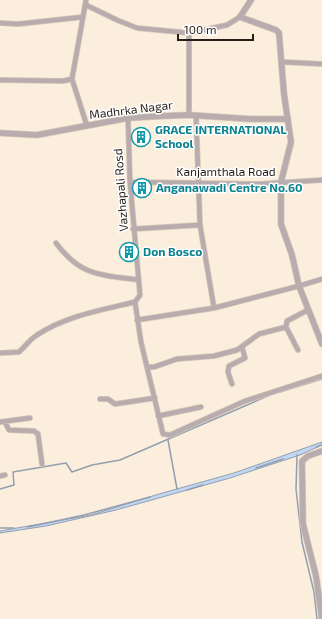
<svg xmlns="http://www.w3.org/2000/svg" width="322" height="619" font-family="'Exo 2',sans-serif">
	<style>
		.water { fill: #c1d6f3; stroke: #929fb1 }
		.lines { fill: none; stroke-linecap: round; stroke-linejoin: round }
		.stream { stroke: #929fb1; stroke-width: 1.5 }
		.minor-casing { stroke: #d5c9b9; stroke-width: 6 }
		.tertiary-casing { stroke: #d5c9b9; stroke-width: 7 }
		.minor { stroke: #b8acae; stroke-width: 4.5 }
		.tertiary { stroke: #b8acae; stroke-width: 5.5 }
		.labels { text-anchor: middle; stroke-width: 3; stroke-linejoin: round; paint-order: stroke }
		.street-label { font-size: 12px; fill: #251e17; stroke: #fff }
		.culture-label { font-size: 12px; font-weight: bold; fill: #0d838f; stroke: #fff; text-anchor: start }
	</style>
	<rect width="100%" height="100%" fill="#fceedd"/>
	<path class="water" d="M322,442V445L300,455L230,478L116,510L46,526L0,533V531L91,515L159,494L234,473Z"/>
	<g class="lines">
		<path class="stream" d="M280,392L322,379
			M168,440L177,489
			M316,447L322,445
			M297,455L296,489L302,542L314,592L317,619
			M256,468L283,459
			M0,489L14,485L13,472L66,463L72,472L92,465L120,460L270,395
			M187,490L203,485
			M28,527L84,515L150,497
			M0,528H14"/>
		<g class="minor-casing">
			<path id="minor" d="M86,5L117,20L137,28L189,33L227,25L240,17
				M0,23L18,24L83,17
				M283,62L322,64
				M72,79L87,126
				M0,80L63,81L72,79L86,0
				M189,115V33
				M196,115L200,225L214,308
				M130,182L260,184L322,180
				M133,229L200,225
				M56,243C80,276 101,275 139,280
				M135,302L141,342L163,434L170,435L245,401L322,376
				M137,320L214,308L299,286L322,279
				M286,327L298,350
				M0,353L19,352C25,347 30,339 37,335C66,316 101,310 135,302L140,295L130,182L128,118
				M147,367H154L177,359L214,356L237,350L259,334L286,327L287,321L308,310
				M232,384L228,372L229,366L245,358L242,347
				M100,399H108L115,404L155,398
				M158,416L201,407
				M0,422L30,418
				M5,422L9,430L34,431L38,434L42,464
				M0,476L5,475"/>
		</g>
		<g class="tertiary-casing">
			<path id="tertiary" d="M251,0L240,17L276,30L279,33L284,94L291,142L281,182V224L292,255L299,286L322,344
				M0,133L37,135L128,118L163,116L189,115L250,119H288
				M322,619L316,576L303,524L302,461L308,456L322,451"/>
		</g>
		<use href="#minor" class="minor"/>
		<use href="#tertiary" class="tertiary"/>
	</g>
	<defs>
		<g id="building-ring" transform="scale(1)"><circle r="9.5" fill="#fff" stroke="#0f9aa8" stroke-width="1.5"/><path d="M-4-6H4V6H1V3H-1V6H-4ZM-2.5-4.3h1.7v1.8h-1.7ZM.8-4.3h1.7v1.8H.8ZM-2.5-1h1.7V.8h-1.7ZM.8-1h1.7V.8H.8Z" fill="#0f9aa8"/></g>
	</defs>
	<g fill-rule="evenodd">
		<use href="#building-ring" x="141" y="137"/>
		<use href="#building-ring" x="142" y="188"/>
		<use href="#building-ring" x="129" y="252"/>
	</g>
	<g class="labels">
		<g class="street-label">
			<text transform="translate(131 110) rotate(-7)" y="4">Madhrka Nagar</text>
			<text x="226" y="176">Kanjamthala Road</text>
			<text transform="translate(121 190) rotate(-94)" y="4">Vazhapali Rosd</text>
		</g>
		<g class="culture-label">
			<text x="155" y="134">GRACE INTERNATIONAL<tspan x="155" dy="14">School</tspan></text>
			<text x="156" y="192">Anganawadi Centre No.60</text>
			<text x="143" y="256">Don Bosco</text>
		</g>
	</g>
	<path d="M178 34v6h75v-6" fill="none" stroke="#251e17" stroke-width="2"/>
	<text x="184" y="34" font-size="12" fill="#251e17" stroke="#ffffff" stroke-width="3" paint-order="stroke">100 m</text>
</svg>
